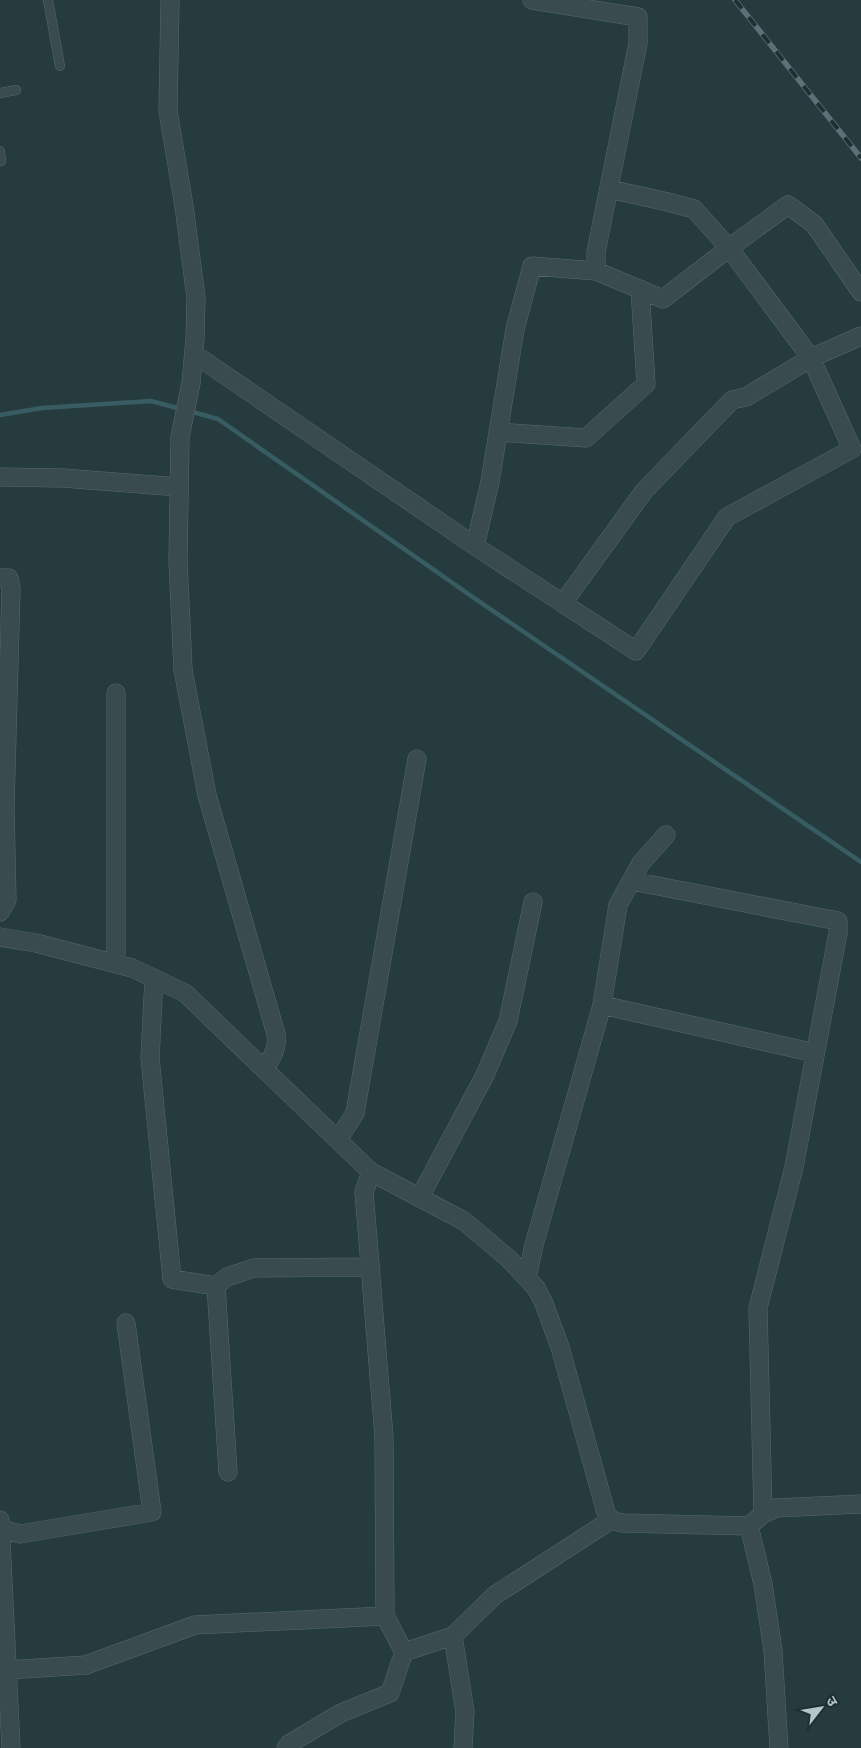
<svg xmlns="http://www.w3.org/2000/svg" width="861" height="1748" font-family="'DM Sans','Noto Sans Devanagari',sans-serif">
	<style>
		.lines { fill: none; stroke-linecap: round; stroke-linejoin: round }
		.stream { stroke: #375d63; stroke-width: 4.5 }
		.service-casing { stroke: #57696c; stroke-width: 10 }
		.minor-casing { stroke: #57696c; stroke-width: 19 }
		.service { stroke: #394b4e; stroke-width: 9 }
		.minor { stroke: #394b4e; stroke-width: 18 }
		.rail-casing { stroke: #5b7175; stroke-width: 5.5 }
		.rail { stroke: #1e3033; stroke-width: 4; stroke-dasharray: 11; stroke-linecap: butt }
	</style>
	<rect width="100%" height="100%" fill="#253b3e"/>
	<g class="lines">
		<path class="stream" d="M189,411L218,419L477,600L861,862
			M0,415L42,408L151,401L181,409"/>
		<g class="service-casing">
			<path id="service" d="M48,0L60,66
				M0,93L16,90
				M0,151L1,161"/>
		</g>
		<g class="minor-casing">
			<path id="minor" d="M170,0L168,111L184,206L196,298L195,339L191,383L180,437L178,561L183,670L207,795L276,1034C278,1049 272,1057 265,1069
				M532,0L638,17V43L596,252V271
				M194,354L475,546L636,651L727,517L852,449L811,358L729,248L694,209L668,202L609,189
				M498,432L586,438L646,384L640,289
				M0,477L63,478L179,487
				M475,546L490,482L515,329L532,266L596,271L663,299L729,248L788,205L814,224L861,292
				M0,578H9L11,589L5,808L7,900L0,912
				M563,603L644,491L732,400L746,397L811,358L861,336
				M632,881L838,921V933L794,1167L758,1308L763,1514
				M0,937L36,943L132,968L185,993L371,1172L464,1221L509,1259L536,1288L543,1301L560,1347L607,1516L614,1521L622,1523L749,1526L763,1514L776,1508L861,1504
				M116,963V693
				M154,978L150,1058L172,1279L216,1286
				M602,1005L815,1053
				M338,1140L355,1113L417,759
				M420,1197L485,1075L508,1021L533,902
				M527,1278L534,1245L602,1005L618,905L641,863L666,835
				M216,1286L228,1472
				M216,1286L227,1277L254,1268L371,1267
				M0,1520L11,1748
				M749,1526L763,1584L773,1651L779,1748
				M1,1529L20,1534L152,1512L126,1323
				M453,1636L465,1712L463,1748
				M404,1652L453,1636L495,1595L611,1520
				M7,1670L86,1665L195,1625L385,1616L384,1437L364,1192L371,1172
				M286,1748L289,1744L341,1713L390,1693L404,1652L385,1616"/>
		</g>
		<use href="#service" class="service"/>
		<use href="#minor" class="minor"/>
		<g class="rail-casing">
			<path id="rail" d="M735,0L861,158"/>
		</g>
		<use href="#rail" class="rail"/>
	</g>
	<g transform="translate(821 1708) rotate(59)" stroke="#1e3033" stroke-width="4" paint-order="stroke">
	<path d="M0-4L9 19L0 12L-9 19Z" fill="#b5c6c9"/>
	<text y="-8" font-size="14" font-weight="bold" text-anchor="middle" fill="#b5c6c9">उ</text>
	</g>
</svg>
